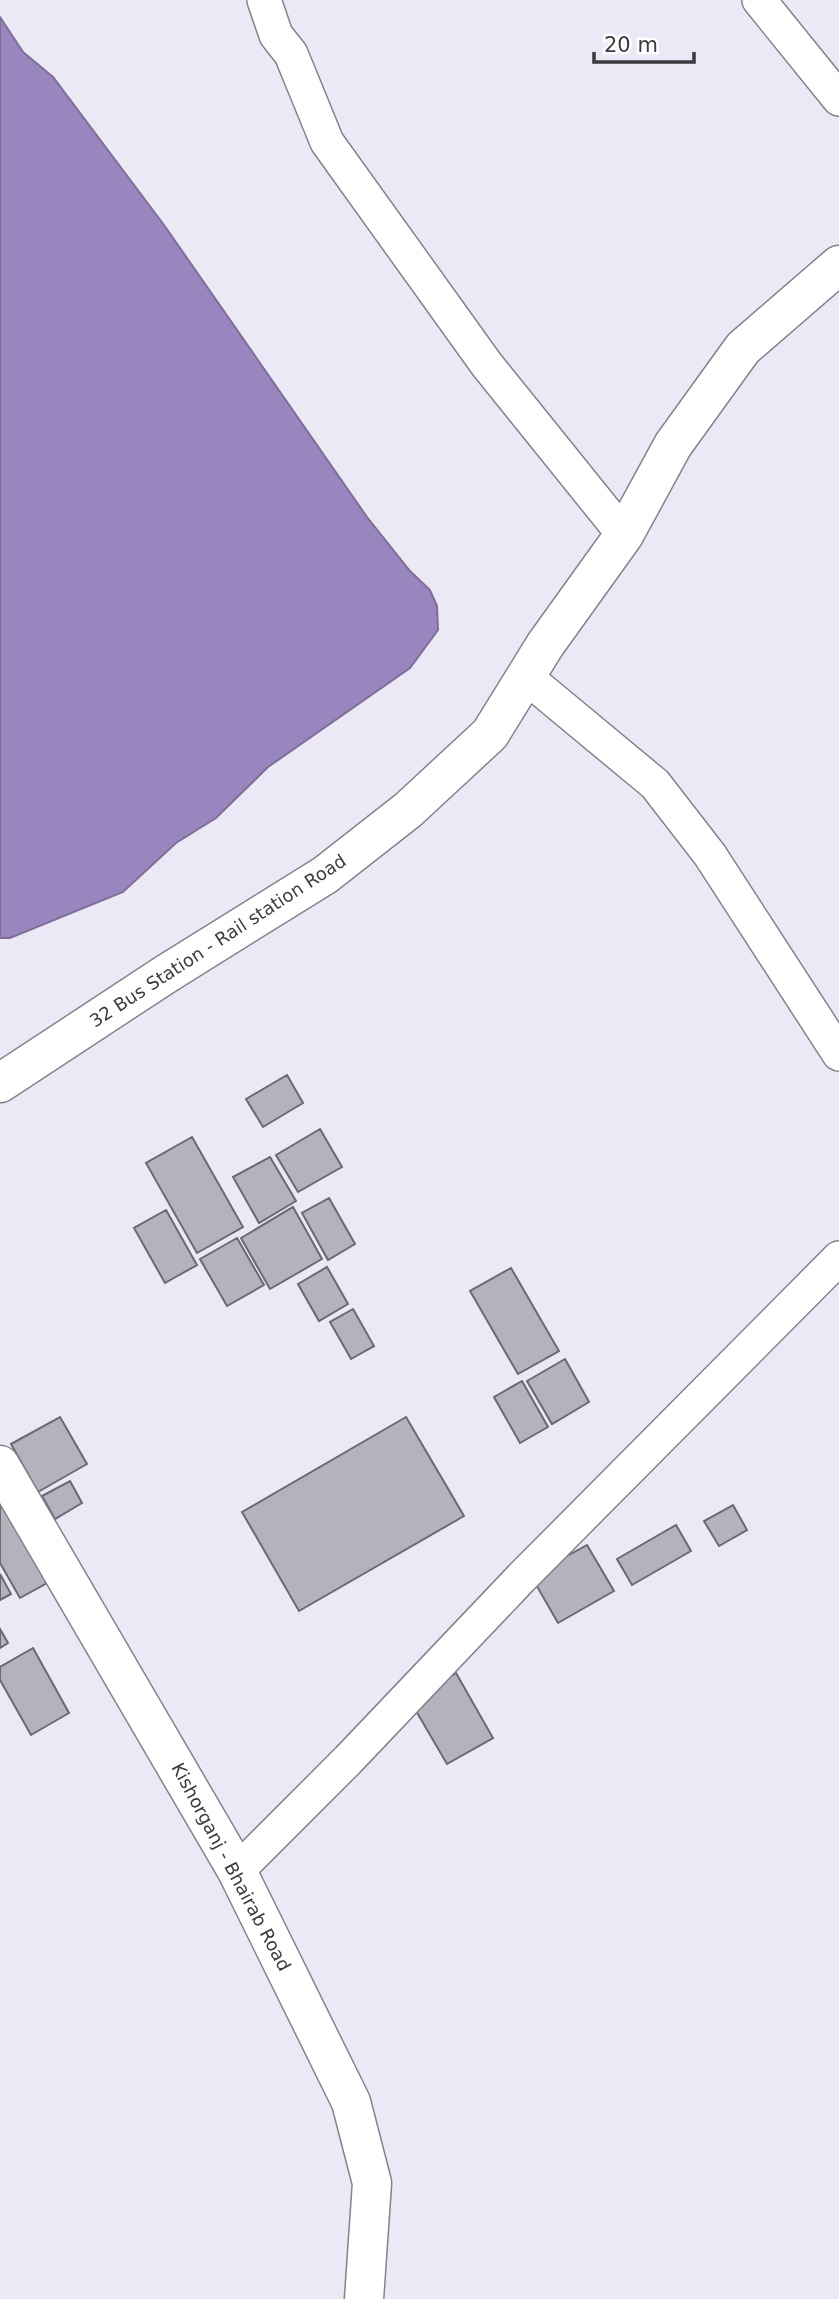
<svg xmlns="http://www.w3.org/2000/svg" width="839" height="2299" font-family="'DejaVu Sans',sans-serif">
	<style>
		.water { fill: #9986be; stroke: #7d6f98; stroke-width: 2 }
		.building { fill: #b5b1bd; stroke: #6c6873; stroke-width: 2 }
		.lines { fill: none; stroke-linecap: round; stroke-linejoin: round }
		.minor-casing { stroke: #85828d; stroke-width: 36 }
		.tertiary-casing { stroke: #85828d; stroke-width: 41 }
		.minor { stroke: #fff; stroke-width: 33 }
		.tertiary { stroke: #fff; stroke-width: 38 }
		.labels { text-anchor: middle; stroke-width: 7; stroke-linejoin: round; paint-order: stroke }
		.street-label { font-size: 18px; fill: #3b3a3f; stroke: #fff }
	</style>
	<rect width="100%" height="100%" fill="#ece9f6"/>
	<path class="water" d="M0,17L23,52L53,77L164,225L367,517L410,571L430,590L437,606L438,630L410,668L268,767L216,818L176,843L123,892L10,938H0Z"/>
	<path class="building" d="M287,1075L303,1103L263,1127L246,1099Z
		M320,1129L342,1167L298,1192L276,1155Z
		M192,1137L243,1227L197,1253L146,1163Z
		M270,1157L296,1201L259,1223L233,1177Z
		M329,1198L355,1244L328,1260L302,1213Z
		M293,1207L322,1259L270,1289L241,1238Z
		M166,1210L197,1265L165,1283L134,1228Z
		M237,1238L264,1285L227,1306L200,1259Z
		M327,1267L348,1304L319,1321L298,1284Z
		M511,1268L559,1351L518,1374L470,1291Z
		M353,1309L374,1346L351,1359L330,1322Z
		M565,1359L589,1402L552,1424L527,1381Z
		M522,1381L548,1427L520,1443L494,1397Z
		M60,1417L87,1464L38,1492L11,1444Z
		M406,1417L464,1516L299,1611L242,1512Z
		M70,1481L82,1503L55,1519L42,1496Z
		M4,1505L47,1583L20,1598L0,1563V1507Z
		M733,1505L747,1530L719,1546L704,1521Z
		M676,1525L691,1551L632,1585L617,1559Z
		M587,1545L614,1591L558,1623L531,1576Z
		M0,1574L11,1594L0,1600Z
		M0,1629L8,1643L0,1648Z
		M33,1648L69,1713L31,1735L0,1680V1667Z
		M456,1673L493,1738L447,1764L409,1699Z"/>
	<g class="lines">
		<g class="minor-casing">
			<path id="minor" d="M264,0L276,35L291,54L327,142L487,365L624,535
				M759,0L839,99
				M526,677L655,784L710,855L839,1054
				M237,1871L348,1760L521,1578L839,1258"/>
		</g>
		<g class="tertiary-casing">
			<path id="tertiary" d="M0,1083L166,974L325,875L408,810L490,734L545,645L624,535L673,445L743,348L839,265
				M0,1465L237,1871L351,2102L372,2183L364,2299"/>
		</g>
		<use href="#minor" class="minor"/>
		<use href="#tertiary" class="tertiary"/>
	</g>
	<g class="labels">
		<g class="street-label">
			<text transform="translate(218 941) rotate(-33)" y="6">32 Bus Station - Rail station Road</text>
			<text transform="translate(231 1867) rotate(62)" y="6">Kishorganj - Bhairab Road</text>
		</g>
	</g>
	<path d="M594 52v10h100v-10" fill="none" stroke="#3b3a3f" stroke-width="3.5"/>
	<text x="604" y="52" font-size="21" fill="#3b3a3f" stroke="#ffffff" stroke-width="5" paint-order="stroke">20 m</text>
</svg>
